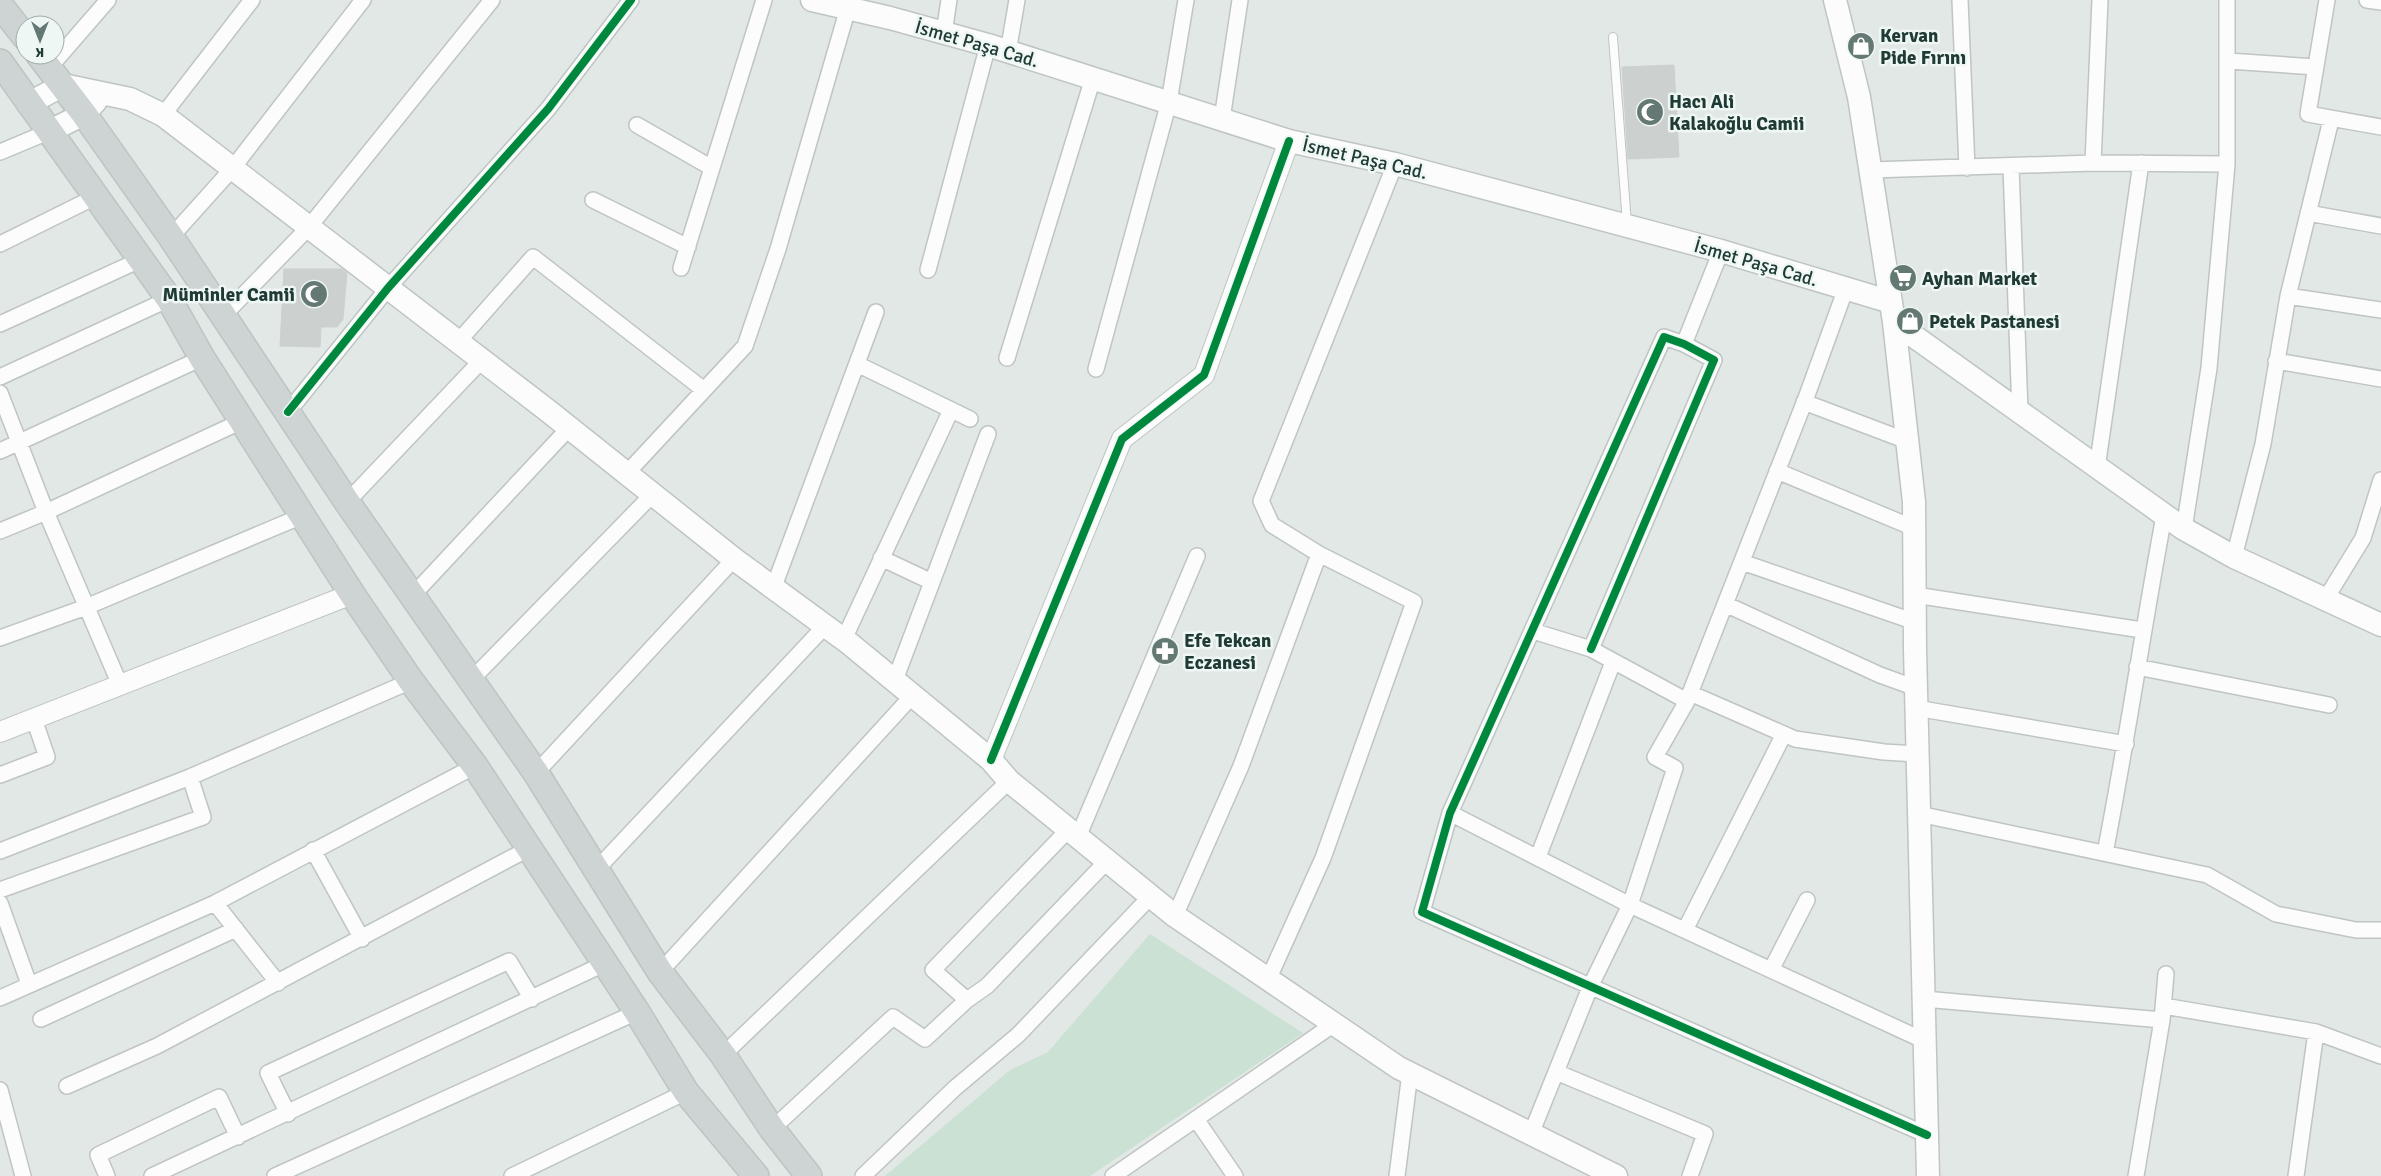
<svg xmlns="http://www.w3.org/2000/svg" width="2381" height="1176" font-family="Signika,sans-serif">
	<style>
		.green { fill: #cae1d4 }
		.building { fill: #ccd1d0; stroke: #cad1cf }
		.lines { fill: none; stroke-linecap: round; stroke-linejoin: round }
		.service-casing { stroke: #bfc5c3; stroke-width: 10 }
		.minor-casing { stroke: #bfc5c3; stroke-width: 18 }
		.tertiary-casing { stroke: #bfc5c3; stroke-width: 22 }
		.secondary-casing { stroke: #bec5c3; stroke-width: 25 }
		.primary-casing { stroke: #bbc5c3; stroke-width: 28 }
		.service { stroke: #fbfcfb; stroke-width: 8 }
		.minor { stroke: #fbfcfb; stroke-width: 15 }
		.tertiary { stroke: #fbfcfb; stroke-width: 20 }
		.secondary { stroke: #fbfcfb; stroke-width: 22 }
		.primary { stroke: #cdd4d3; stroke-width: 25 }
		.cycleway-casing { stroke: #eff7f4; stroke-width: 11 }
		.cycleway { stroke: #00873e; stroke-width: 8 }
		.labels { text-anchor: middle; stroke-width: 5; stroke-linejoin: round; paint-order: stroke }
		.poi-label { font-size: 19px; font-weight: bold; fill: #203b36; stroke: #eff7f4; text-anchor: start }
		.street-label { font-size: 19px; fill: #203b36; stroke: #eff7f4 }
	</style>
	<rect width="100%" height="100%" fill="#e2e8e6"/>
	<path class="green" d="M1150,934L1303,1033L1090,1176H885L1010,1070L1048,1052Z"/>
	<path class="building" d="M1674,65L1679,157L1628,159L1622,67Z
		M284,269H342L347,273L343,319L337,327H321L320,347L280,346Z"/>
	<g class="lines">
		<g class="service-casing">
			<path id="service" d="M1613,37L1627,224"/>
		</g>
		<g class="minor-casing">
			<path id="minor" d="M1960,0L1967,168
				M2327,0L2308,114L2381,127
				M2367,0L2381,2
				M944,33L949,0
				M1008,52L1017,0
				M2228,61L2316,67
				M49,68L108,0
				M163,115L252,0
				M1222,119L1240,0
				M637,125L712,168
				M0,152L48,132
				M2093,163L2100,0
				M2011,167L2020,411
				M1871,170L2093,163L2227,164
				M593,200L688,247
				M2308,213L2381,226
				M171,237L232,169L363,0
				M0,244L97,196
				M681,268L764,0
				M928,270L988,45
				M2288,296L2381,310
				M224,315L309,227L492,0
				M0,324L142,259
				M457,343L533,257L704,390
				M1684,344L1721,251
				M1007,358L1093,78
				M2276,361L2381,379
				M857,364L970,419
				M1096,369L1169,102L1186,0
				M0,377L169,299
				M0,393L46,512L120,685
				M1804,402L1907,441
				M288,412L388,288L548,109L631,0
				M0,451L202,358
				M2097,468L2141,163
				M1777,471L1914,528
				M627,473L745,346L778,249L848,8
				M347,502L481,361
				M2184,529L2209,368L2227,164V0
				M0,531L46,512L242,421
				M2234,557L2263,444L2288,296L2331,120
				M881,558L932,582
				M1742,562L1915,622
				M773,589L876,312
				M413,595L569,428
				M1915,595L2142,630
				M2325,600L2363,538L2381,480
				M1725,604L1880,675L1916,688
				M1533,631L1591,649L1687,701
				M0,638L86,607L302,516
				M844,639L951,410
				M1591,649L1714,360L1684,344L1664,337L1450,813L1422,912L1927,1135
				M2137,667L2329,705
				M471,680L652,495
				M895,680L988,434
				M1690,693L1795,739L1884,752L1917,754
				M1916,708L2126,744
				M536,773L734,559
				M0,775L47,757L34,719
				M1450,813L1630,905L1925,1041
				M1919,814L2207,875L2276,914L2356,930H2381
				M1078,837L1197,556
				M313,850L362,939
				M0,851L190,777L411,681
				M2105,853C2127,741 2143,628 2164,516
				M1538,857L1613,662
				M596,870L825,626
				M0,890L203,817L190,777
				M0,903L29,984
				M215,903L278,983
				M1175,916L1241,766L1319,554
				M1685,930L1784,734
				M1771,970L1807,900
				M660,972L913,695
				M1268,980L1323,858L1414,602L1319,554L1272,525L1261,501L1395,164
				M0,998L215,903L475,766
				M1924,999L2162,1020
				M967,1000L987,986L1107,861
				M2164,1006L2316,1032L2381,1056
				M41,1019L236,929
				M723,1055L1009,781
				M1556,1072L1705,1134L1690,1176
				M67,1086L157,1046L528,849
				M0,1090L23,1176
				M288,1114L268,1073L509,961L532,999
				M1196,1119L1235,1176
				M772,1129L893,1017L925,1039L967,1000L933,970L1069,829
				M1531,1134L1591,985L1630,905L1675,768L1655,757L1687,701L1806,398L1846,288
				M107,1176L98,1155L219,1097L238,1137
				M152,1176L606,963
				M275,1176L637,1012
				M512,1176L686,1092
				M863,1176L955,1088L1018,1035L1151,896
				M1113,1176L1334,1024
				M1397,1176L1410,1073
				M2136,1176L2162,1020L2166,974
				M2296,1176L2316,1032"/>
		</g>
		<g class="tertiary-casing">
			<path id="tertiary" d="M0,732L352,594
				M991,760L1122,439L1204,375L1289,141"/>
		</g>
		<g class="secondary-casing">
			<path id="secondary" d="M812,0L890,18L988,45L1289,141L1395,164L1721,251L1891,302
				M1835,0L1859,97L1894,322L1914,502L1915,649L1928,1176
				M28,104L63,85L130,99L163,115L547,410L734,559L850,644L991,760L1009,781L1175,916L1399,1068L1616,1176
				M48,132L84,114L96,101
				M1894,322L2184,529L2234,557L2381,625"/>
		</g>
		<g class="primary-casing">
			<path id="primary" d="M0,5L25,37
				M39,55L84,114L171,237L347,502L536,773L660,972L723,1055L772,1129L809,1176
				M0,62L169,299L202,358L352,594L411,681L475,766L637,1012L686,1092L756,1176"/>
		</g>
		<use href="#service" class="service"/>
		<use href="#minor" class="minor"/>
		<use href="#tertiary" class="tertiary"/>
		<use href="#secondary" class="secondary"/>
		<use href="#primary" class="primary"/>
		<g class="cycleway-casing">
			<path id="cycleway" d="M288,412L388,288L548,109L631,0
				M1591,649L1714,360L1684,344L1664,337L1450,813L1422,912L1927,1135
				M991,760L1122,439L1204,375L1289,141"/>
		</g>
		<use href="#cycleway" class="cycleway"/>
	</g>
	<defs>
		<g id="shop-disc" transform="scale(1.4375)"><circle r="9.5" fill="#647874" stroke="#eff7f4"/><path d="M-5-2.5h2.3a2.7 3.5 0 0 1 5.4 0H5L5.5 6h-11ZM-1.5-2.5h3a1.5 2.3 0 0 0-3 0Z" fill="#fff"/></g>
		<g id="mosque-disc" transform="scale(1.4375)"><circle r="9.5" fill="#647874" stroke="#eff7f4"/><path d="M3.5-4.9A6 6 0 1 0 3.5 4.9A5 5 0 1 1 3.5-4.9Z" fill="#fff"/></g>
		<g id="supermarket-disc" transform="scale(1.4375)"><circle r="9.5" fill="#647874" stroke="#eff7f4"/><path d="M-6-5.5h2.5l.6 2H6L4.5 2H-2.5L-4.4-4H-6ZM-1.5 3.2a1.3 1.3 0 1 0 .1 0ZM3 3.2a1.3 1.3 0 1 0 .1 0Z" fill="#fff"/></g>
		<g id="pharmacy-disc" transform="scale(1.4375)"><circle r="9.5" fill="#647874" stroke="#eff7f4"/><path d="M-2-6h4v4h4v4h-4v4h-4v-4h-4v-4h4Z" fill="#fff"/></g>
	</defs>
	<g fill-rule="evenodd">
		<use href="#shop-disc" x="1861" y="46"/>
		<use href="#mosque-disc" x="1650" y="112"/>
		<use href="#supermarket-disc" x="1903" y="278"/>
		<use href="#mosque-disc" x="314" y="294"/>
		<use href="#shop-disc" x="1910" y="321"/>
		<use href="#pharmacy-disc" x="1165" y="651"/>
	</g>
	<g class="labels">
		<g class="poi-label">
			<text x="1880" y="42">Kervan<tspan x="1880" dy="22">Pide Fırını</tspan></text>
			<text x="1669" y="108">Hacı Ali<tspan x="1669" dy="22">Kalakoğlu Camii</tspan></text>
			<text x="1922" y="285">Ayhan Market</text>
			<text x="295" y="301" text-anchor="end">Müminler Camii</text>
			<text x="1929" y="328">Petek Pastanesi</text>
			<text x="1184" y="647">Efe Tekcan<tspan x="1184" dy="22">Eczanesi</tspan></text>
		</g>
		<g class="street-label">
			<text transform="translate(977 43) rotate(16)" y="7">İsmet Paşa Cad.</text>
			<text transform="translate(1365 158) rotate(13)" y="7">İsmet Paşa Cad.</text>
			<text transform="translate(1756 262) rotate(16)" y="7">İsmet Paşa Cad.</text>
		</g>
	</g>
	<g transform="translate(40 40) rotate(180)"><circle r="24" fill="#eff7f4" stroke="#9caca8"/>
	<path d="M0-4L9 19L0 12L-9 19Z" fill="#647874"/>
	<text y="-8" font-size="14" font-weight="bold" text-anchor="middle" fill="#203b36">K</text>
	</g>
</svg>
